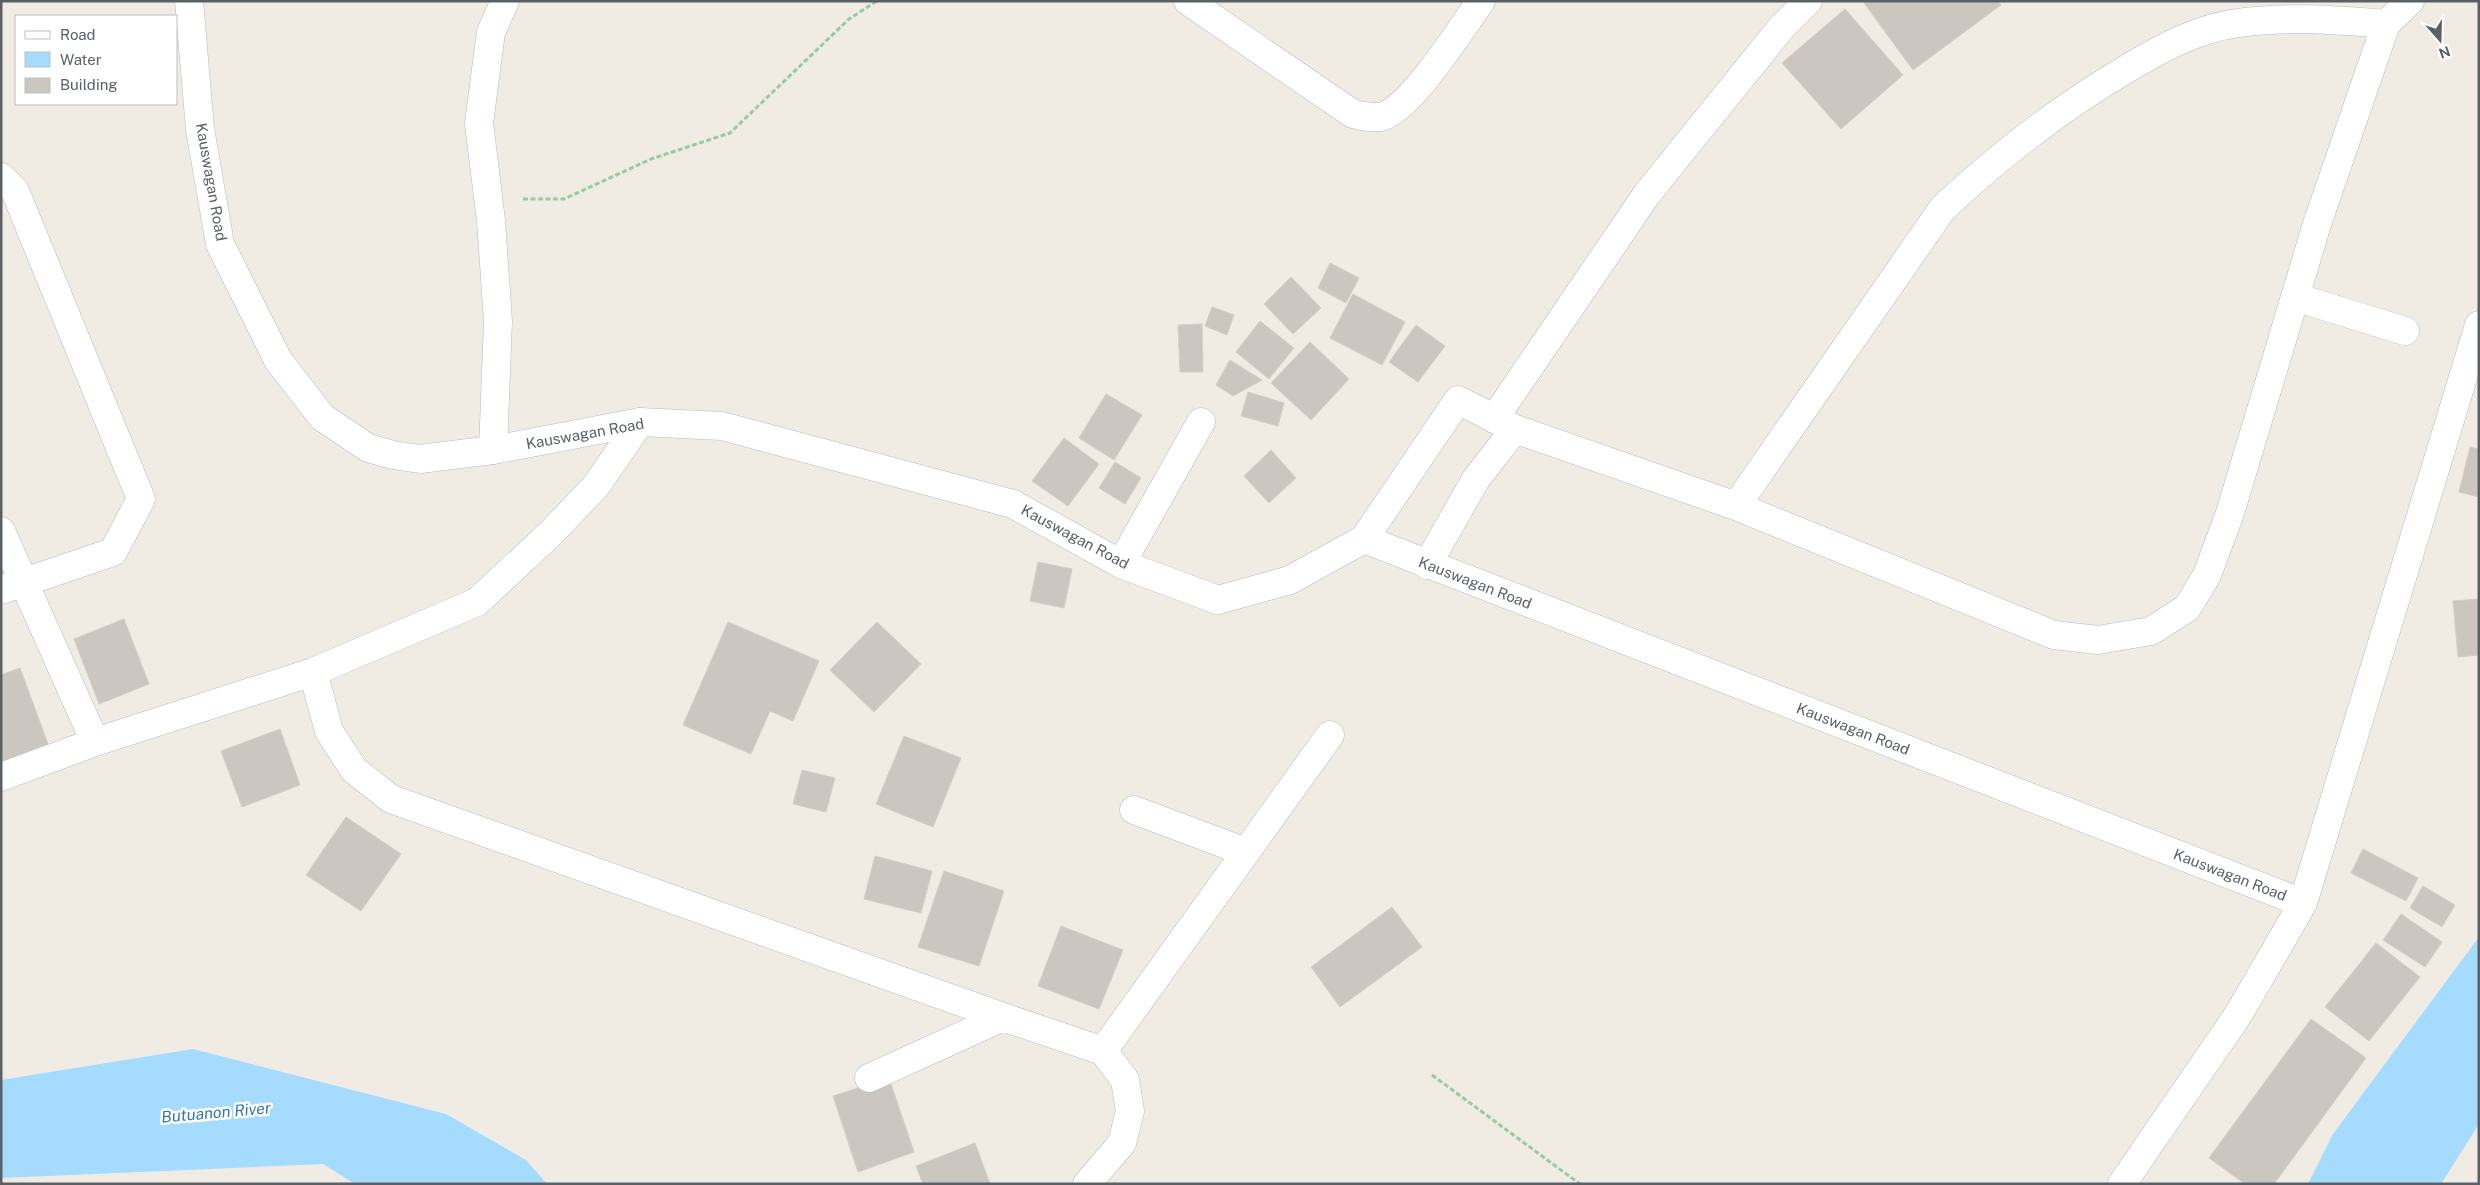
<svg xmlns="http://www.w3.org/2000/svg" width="2480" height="1185" font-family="'Public Sans',sans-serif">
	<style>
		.water { fill: #a4dbff }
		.building { fill: #cbc7c0; stroke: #d5cec1 }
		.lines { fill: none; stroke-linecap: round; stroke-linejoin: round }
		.minor-casing { stroke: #b6babf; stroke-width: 29 }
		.tertiary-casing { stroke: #b6babf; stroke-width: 29 }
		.path { stroke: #95cca3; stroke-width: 3; stroke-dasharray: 5 2.5; stroke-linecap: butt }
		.minor { stroke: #fff; stroke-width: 28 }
		.tertiary { stroke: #fff; stroke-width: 28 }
		.labels { text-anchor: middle; stroke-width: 5; stroke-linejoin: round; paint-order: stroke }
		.street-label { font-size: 15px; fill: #5b6066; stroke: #fff }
		.water-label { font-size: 16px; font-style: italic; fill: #3577b2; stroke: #fff }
	</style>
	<rect width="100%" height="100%" fill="#f0ece3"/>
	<path class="water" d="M2479,937V1124L2441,1184H2308L2333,1134Z
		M193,1049L446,1114L526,1160L547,1184H355L323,1164L1,1178V1080Z"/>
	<path class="building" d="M1867,1H1998L2001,5L1913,70L1864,3Z
		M1845,9L1903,75L1841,129L1782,63Z
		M1330,263L1359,278L1346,303L1318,288Z
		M1291,277L1321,308L1293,334L1264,304Z
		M1353,294L1405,322L1382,365L1330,338Z
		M1212,307L1234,315L1227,335L1205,326Z
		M1260,321L1294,348L1269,379L1236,352Z
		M1202,324L1203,372H1180L1178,325Z
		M1416,325L1445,346L1418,382L1389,362Z
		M1310,342L1349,379L1311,420L1271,383Z
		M1230,360L1262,380L1233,396L1216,385Z
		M1248,392L1284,403L1278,426L1241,416Z
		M1106,394L1142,415L1114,460L1079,438Z
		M1064,438L1099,464L1068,506L1032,481Z
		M2470,447L2479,449V497L2459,492Z
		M1271,450L1296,478L1269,503L1244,476Z
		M1115,462L1141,478L1125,504L1099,488Z
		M1038,562L1072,569L1064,608L1030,601Z
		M2479,599V655L2458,657L2453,601Z
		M124,619L149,684L99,704L74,639Z
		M728,622L819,661L793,721L770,711L751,754L683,725Z
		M877,622L921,664L874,712L830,670Z
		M20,668L48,744L1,762V675Z
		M280,729L300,785L242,807L221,751Z
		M904,736L961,758L933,827L876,804Z
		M802,770L835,778L826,812L793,804Z
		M346,817L401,854L361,911L306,875Z
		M2363,849L2418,878L2406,901L2351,873Z
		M875,856L932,871L921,913L864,899Z
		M944,871L1004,891L979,966L918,947Z
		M2423,886L2455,905L2442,927L2410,908Z
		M1392,907L1422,947L1340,1007L1311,967Z
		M2401,914L2442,942L2425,967L2383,940Z
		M1061,926L1123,950L1099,1009L1038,986Z
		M2376,943L2420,977L2369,1041L2325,1007Z
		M2311,1019L2366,1058L2274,1184H2245L2209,1158Z
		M889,1078L914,1152L858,1172L833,1096Z
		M975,1143L990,1184H923L916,1166Z"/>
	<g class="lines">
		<g class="minor-casing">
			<path id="minor" d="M1188,1L1353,114C1363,116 1374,119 1384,116C1414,104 1460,30 1481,1
				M1,177L15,191L141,499L113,552L1,590
				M2295,297L2405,331
				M1494,419L1647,194L1781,28L1808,1
				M493,450L498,321L491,221L479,123L491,32L505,1
				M1736,506L1943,208C2002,153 2060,108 2130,67C2164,47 2199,28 2238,23C2288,16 2336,20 2386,24
				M1,531L95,742
				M1364,539L1458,400L1515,429L1736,506L2054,635L2098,640L2151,631L2187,608L2207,575L2230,513L2317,224L2386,24L2410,1
				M1121,564L1201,422
				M1427,565L1476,479L1515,429
				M313,672L329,731L354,770L391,799L1003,1017L1103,1051L1125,1080L1130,1111L1122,1143L1087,1184
				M1,777L95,742L313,672L477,602L551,533L596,486L640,422
				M1134,810L1246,852
				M1103,1051L1330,735
				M869,1078L1003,1017"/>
		</g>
		<g class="tertiary-casing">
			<path id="tertiary" d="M189,1L200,129L220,244L278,360L322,417L368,448L393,455L420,459L493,450L640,422L722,426L1013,504L1121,564L1218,600L1290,580L1364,539L2303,903
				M2122,1184L2238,1015L2303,903L2479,325"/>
		</g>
		<path class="path" d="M523,199H564L651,159L730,133L849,19L877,1
			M1432,1075L1580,1184"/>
		<use href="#minor" class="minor"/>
		<use href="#tertiary" class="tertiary"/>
	</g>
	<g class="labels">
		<g class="street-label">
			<text transform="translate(211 182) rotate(80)" y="5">Kauswagan Road</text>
			<text transform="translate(585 434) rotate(-10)" y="5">Kauswagan Road</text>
			<text transform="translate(1075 537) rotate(28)" y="5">Kauswagan Road</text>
			<text transform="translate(1475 583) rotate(21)" y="5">Kauswagan Road</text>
			<text transform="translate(1853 729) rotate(21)" y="5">Kauswagan Road</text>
			<text transform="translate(2230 875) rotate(21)" y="5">Kauswagan Road</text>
		</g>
		<g class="water-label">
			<text transform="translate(216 1112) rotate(-5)" y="6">Butuanon River</text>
		</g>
	</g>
	<rect width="2480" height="1185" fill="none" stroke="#5b6066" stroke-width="5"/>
	<rect x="15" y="15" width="162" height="90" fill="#ffffff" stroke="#bdbfc2"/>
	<rect x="25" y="31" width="25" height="8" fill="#ffffff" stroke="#bdbfc2"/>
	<text x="60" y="40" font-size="15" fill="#5b6066">Road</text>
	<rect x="25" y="52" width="25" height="15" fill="#a4dbff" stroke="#bdbfc2"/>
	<text x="60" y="65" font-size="15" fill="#5b6066">Water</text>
	<rect x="25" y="78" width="25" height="15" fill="#cbc7c0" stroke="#bdbfc2"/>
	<text x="60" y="90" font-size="15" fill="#5b6066">Building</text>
	<g transform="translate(2440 40) rotate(160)" stroke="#ffffff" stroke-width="4" paint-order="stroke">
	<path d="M0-4L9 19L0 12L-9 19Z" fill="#5b6066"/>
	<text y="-8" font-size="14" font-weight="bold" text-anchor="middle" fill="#5b6066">N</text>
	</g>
</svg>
